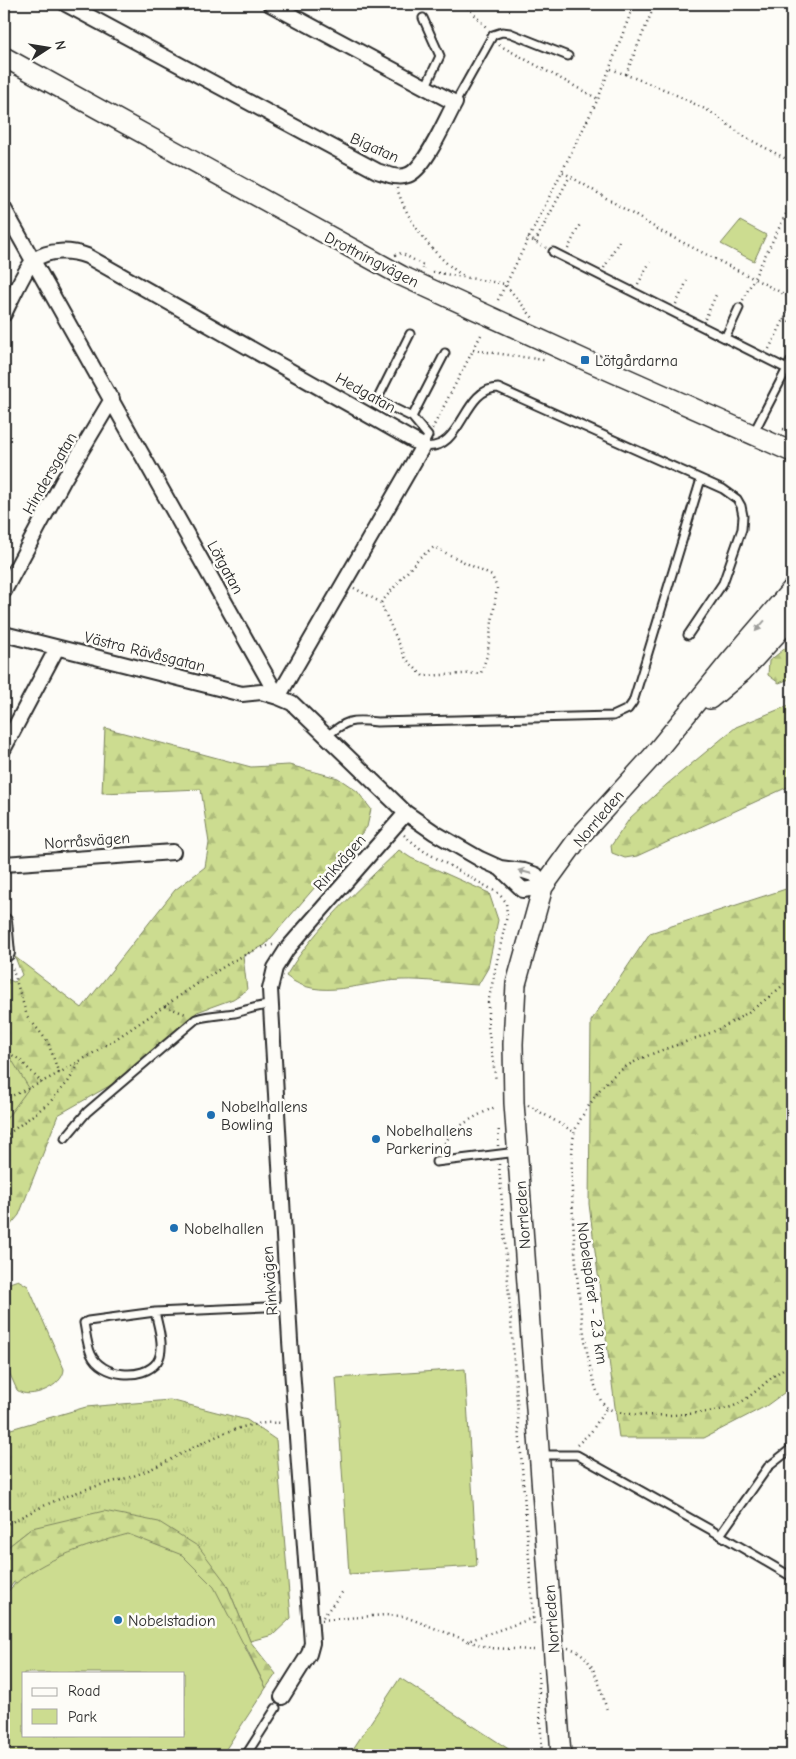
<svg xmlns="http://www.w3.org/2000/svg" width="796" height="1759" font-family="'Comic Neue',sans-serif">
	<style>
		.grass { fill: url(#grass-tufts); stroke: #7c845e }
		.forest { fill: url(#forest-firs); stroke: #7c845e }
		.park { fill: #ccdc90; stroke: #7c845e; fill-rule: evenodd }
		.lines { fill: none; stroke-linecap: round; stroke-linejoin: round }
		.lane-casing { stroke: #2b2b2b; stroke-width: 11 }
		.street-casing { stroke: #2b2b2b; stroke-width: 18 }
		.secondary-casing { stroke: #2b2b2b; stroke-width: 22 }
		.path { stroke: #2b2b2b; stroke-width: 2.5; stroke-dasharray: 1 4; stroke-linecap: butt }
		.lane { stroke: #fdfcf7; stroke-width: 7 }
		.street { stroke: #fdfcf7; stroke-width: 14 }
		.secondary { stroke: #fdfcf7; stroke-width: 19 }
		.oneway { fill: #9e9e9b }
		.poi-dot { fill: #1f6fb2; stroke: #fdfcf7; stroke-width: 2 }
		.labels { text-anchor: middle; stroke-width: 5; stroke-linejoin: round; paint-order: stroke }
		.street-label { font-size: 16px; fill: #2b2b2b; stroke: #fdfcf7 }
		.poi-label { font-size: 16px; fill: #2b2b2b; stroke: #fdfcf7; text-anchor: start }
	</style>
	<defs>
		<pattern id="grass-tufts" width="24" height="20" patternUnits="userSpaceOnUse" patternTransform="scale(1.25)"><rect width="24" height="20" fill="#ccdc90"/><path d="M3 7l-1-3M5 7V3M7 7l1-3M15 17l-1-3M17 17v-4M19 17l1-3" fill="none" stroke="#afbd7c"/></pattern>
		<pattern id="forest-firs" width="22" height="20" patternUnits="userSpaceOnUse" patternTransform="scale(1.25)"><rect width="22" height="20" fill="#ccdc90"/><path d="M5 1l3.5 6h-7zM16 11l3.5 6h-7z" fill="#afbd7c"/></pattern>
	</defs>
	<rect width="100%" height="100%" fill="#fdfcf7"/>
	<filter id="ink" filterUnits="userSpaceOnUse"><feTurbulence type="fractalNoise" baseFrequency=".02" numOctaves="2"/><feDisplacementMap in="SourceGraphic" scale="10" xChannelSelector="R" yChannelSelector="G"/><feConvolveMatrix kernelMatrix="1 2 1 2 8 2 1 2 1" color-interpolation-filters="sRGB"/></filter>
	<g filter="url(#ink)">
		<path class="grass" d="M170,1400L247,1420L276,1440L291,1618L273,1635L250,1641L226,1583L32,1528L4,1550V1431L86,1407Z"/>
		<path class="forest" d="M792,643V678L779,683L768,675L769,661Z
			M792,704V785L637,856L625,858L612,853L611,846L630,818L666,785L736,727Z
			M105,728L251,767L289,765L338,778L357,791L371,809L367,827L265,945L243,956L247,990L233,999L197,1012L145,1061L118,1081L58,1115L19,1215L4,1233V978L14,982L22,975L15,957L82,1008L175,890L205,867L209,843L201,789L102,793Z
			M399,850L411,858L489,893L498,920L488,968L478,985C453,984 426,979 401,980C363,981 319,1003 286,976C315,927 359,889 399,850Z
			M792,887V1387L766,1406L704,1438H619L589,1204L591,1021L650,933Z
			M104,1511L159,1522L199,1547L226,1583L250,1641L276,1674L266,1688L245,1645L14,1582L4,1595V1550L32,1528Z"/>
		<path class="park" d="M740,221L766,235L754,261L721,244Z
			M4,1047L29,1088L4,1122Z
			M18,1280L28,1286L64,1369C64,1386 29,1401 17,1390L4,1361V1285Z
			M465,1369L477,1566L349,1574L336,1378Z
			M128,1534L182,1555L214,1587L266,1688L222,1755H4V1596C30,1562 88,1545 128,1534ZM24,1673H184V1735H24Z
			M400,1678L510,1750L507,1755H349Z"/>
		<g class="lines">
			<g class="lane-casing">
				<path id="lane" d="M423,18L440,56L425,88
					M455,103L493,35L502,32L510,33L568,56
					M553,252L787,369L792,367
					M410,334L377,400L412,417
					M725,338L739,308
					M445,353L412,417L428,436L423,446C463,453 462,388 498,388L723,489L737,499L741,506L743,516L742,529L723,583L688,635
					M753,434L792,359
					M326,737C346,720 351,719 377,722L613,716L628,709L633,702L701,479
					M65,1138L87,1112L196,1019C209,1015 221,1015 235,1013C247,1010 257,1006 269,1005
					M436,1162L517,1152
					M155,1312C158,1326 166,1349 157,1362C143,1381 101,1377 91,1354C87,1345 86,1333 84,1323L88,1321L155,1312L288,1306
					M792,1448L768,1467L720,1535L792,1577
					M540,1455H577L720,1535
					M246,1755L276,1708"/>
			</g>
			<g class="street-casing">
				<path id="street" d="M66,4L377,171C387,174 397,179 408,175C425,169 445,121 455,103L270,4
					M4,209L278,697L292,703L406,813L435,833L480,859L500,868L524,871L536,875L543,887L523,890L500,868
					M4,314C9,304 27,265 34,260C49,249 71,250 87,256L423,446L278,697L261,692L242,694L4,634
					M4,591L63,481L112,399
					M4,748L57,648
					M4,864L173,852
					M4,921L7,953
					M282,1697L309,1654L312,1643L290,1341L270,989L275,968L287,949L406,813"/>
			</g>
			<g class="secondary-casing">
				<path id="secondary" d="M4,57L402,276L585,360L792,452
					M710,699L742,672L792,617
					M561,1755L514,1103L513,1044L516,984L543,887L580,836L651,758L730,661L792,589"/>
			</g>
			<path class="path" d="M464,4L487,28
				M788,4L792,6
				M499,45L598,99
				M611,69L666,90L709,111L745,137L792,162
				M626,74L655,4
				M563,172L664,233L792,298
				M397,188C407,222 435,258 465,277
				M528,238L546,248
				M535,242L570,176
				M568,249L581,222
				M395,255L401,253L423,265V269
				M604,268L619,241
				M433,272L505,284L533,318
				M638,284L650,262
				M498,300L598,99L634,4
				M743,300L792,202
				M676,304L687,281
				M705,319L716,295
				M784,319L792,323
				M769,349L792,304
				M473,350L544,360
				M432,429L481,335
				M783,429L792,431
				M354,588L380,602L406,659L423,676L481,673L487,656L497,588L492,576L434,547L419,558L380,604
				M404,835L422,850L498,893L506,902L507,916L488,1003V1027L496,1081
				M11,964L27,1016L48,1042L59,1074
				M792,977C773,995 748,1014 725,1026C683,1048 624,1052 596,1095C589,1106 577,1122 574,1134C566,1172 580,1387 606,1407C625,1421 712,1415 734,1406C755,1396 771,1374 792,1364
				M165,1006L188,1015
				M4,1050L20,1060L42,1083
				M4,1099C62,1076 113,1041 165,1006C189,990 245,948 273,945
				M528,1105L574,1132
				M4,1137L49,1103L68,1082L79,1064
				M498,1146L499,1126
				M440,1152C450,1128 472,1118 495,1107
				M499,1164L534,1625
				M4,1442V1455
				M577,1445L591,1432L607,1407
				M4,1526C30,1512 56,1499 84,1490C101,1484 119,1481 136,1475C185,1457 228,1419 282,1423
				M323,1617L344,1590
				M533,1618L468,1641L490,1648L534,1650
				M322,1620L385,1615L403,1616L468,1641
				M568,1648C594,1652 600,1689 607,1710
				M538,1672L542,1755"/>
			<use href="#lane" class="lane"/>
			<use href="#street" class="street"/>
			<use href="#secondary" class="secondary"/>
		</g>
		<defs><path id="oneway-solid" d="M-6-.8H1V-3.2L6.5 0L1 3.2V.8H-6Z" transform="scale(1.25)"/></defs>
		<g class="oneway">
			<use href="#oneway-solid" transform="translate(760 626) rotate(131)"/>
			<use href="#oneway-solid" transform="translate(525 872) rotate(-165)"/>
		</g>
	</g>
	<g class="poi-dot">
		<rect x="580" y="355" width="10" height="10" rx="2.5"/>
		<circle cx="211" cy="1115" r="5"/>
		<circle cx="376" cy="1139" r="5"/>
		<circle cx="174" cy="1228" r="5"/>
		<circle cx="118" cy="1620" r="5"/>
	</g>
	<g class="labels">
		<g class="street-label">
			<text transform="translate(375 147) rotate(24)" y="6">Bigatan</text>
			<text transform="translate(372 259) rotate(27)" y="6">Drottningvägen</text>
			<text transform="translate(366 392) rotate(29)" y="6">Hedgatan</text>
			<text transform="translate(49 473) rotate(-60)" y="6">Hindersgatan</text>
			<text transform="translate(226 567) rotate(61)" y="6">Lötgatan</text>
			<text transform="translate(145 651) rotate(14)" y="6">Västra Rävåsgatan</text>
			<text transform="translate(598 818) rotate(-50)" y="6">Norrleden</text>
			<text transform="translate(87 840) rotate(-4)" y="6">Norråsvägen</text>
			<text transform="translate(339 862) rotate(-48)" y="6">Rinkvägen</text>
			<text transform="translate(522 1215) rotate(-94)" y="6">Norrleden</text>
			<text transform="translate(269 1281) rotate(-94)" y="6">Rinkvägen</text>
			<text transform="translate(593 1293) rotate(82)" y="6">Nobelspåret - 2.3 km</text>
			<text transform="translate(551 1619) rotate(-94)" y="6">Norrleden</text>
		</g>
		<g class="poi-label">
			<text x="595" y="366">Lötgårdarna</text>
			<text x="221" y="1112">Nobelhallens<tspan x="221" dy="18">Bowling</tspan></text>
			<text x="386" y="1136">Nobelhallens<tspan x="386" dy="18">Parkering</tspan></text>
			<text x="184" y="1234">Nobelhallen</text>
			<text x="128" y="1626">Nobelstadion</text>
		</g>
	</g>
	<rect width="796" height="1759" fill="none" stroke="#fdfcf7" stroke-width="20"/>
	<rect x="10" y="10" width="776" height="1739" fill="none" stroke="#2b2b2b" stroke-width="2" filter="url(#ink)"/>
	<rect x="22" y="1672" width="162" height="65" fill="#fdfcf7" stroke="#a9a8a5"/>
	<rect x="32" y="1688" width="25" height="8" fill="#fdfcf7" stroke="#a9a8a5"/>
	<text x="68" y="1696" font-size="15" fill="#2b2b2b">Road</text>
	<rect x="32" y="1709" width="25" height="15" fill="#ccdc90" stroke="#a9a8a5"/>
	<text x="68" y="1722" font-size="15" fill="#2b2b2b">Park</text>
	<g transform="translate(48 48) rotate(78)" stroke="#fdfcf7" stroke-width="4" paint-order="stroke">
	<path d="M0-4L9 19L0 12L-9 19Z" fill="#2b2b2b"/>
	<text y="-8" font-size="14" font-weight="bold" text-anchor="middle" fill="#2b2b2b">N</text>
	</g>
</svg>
